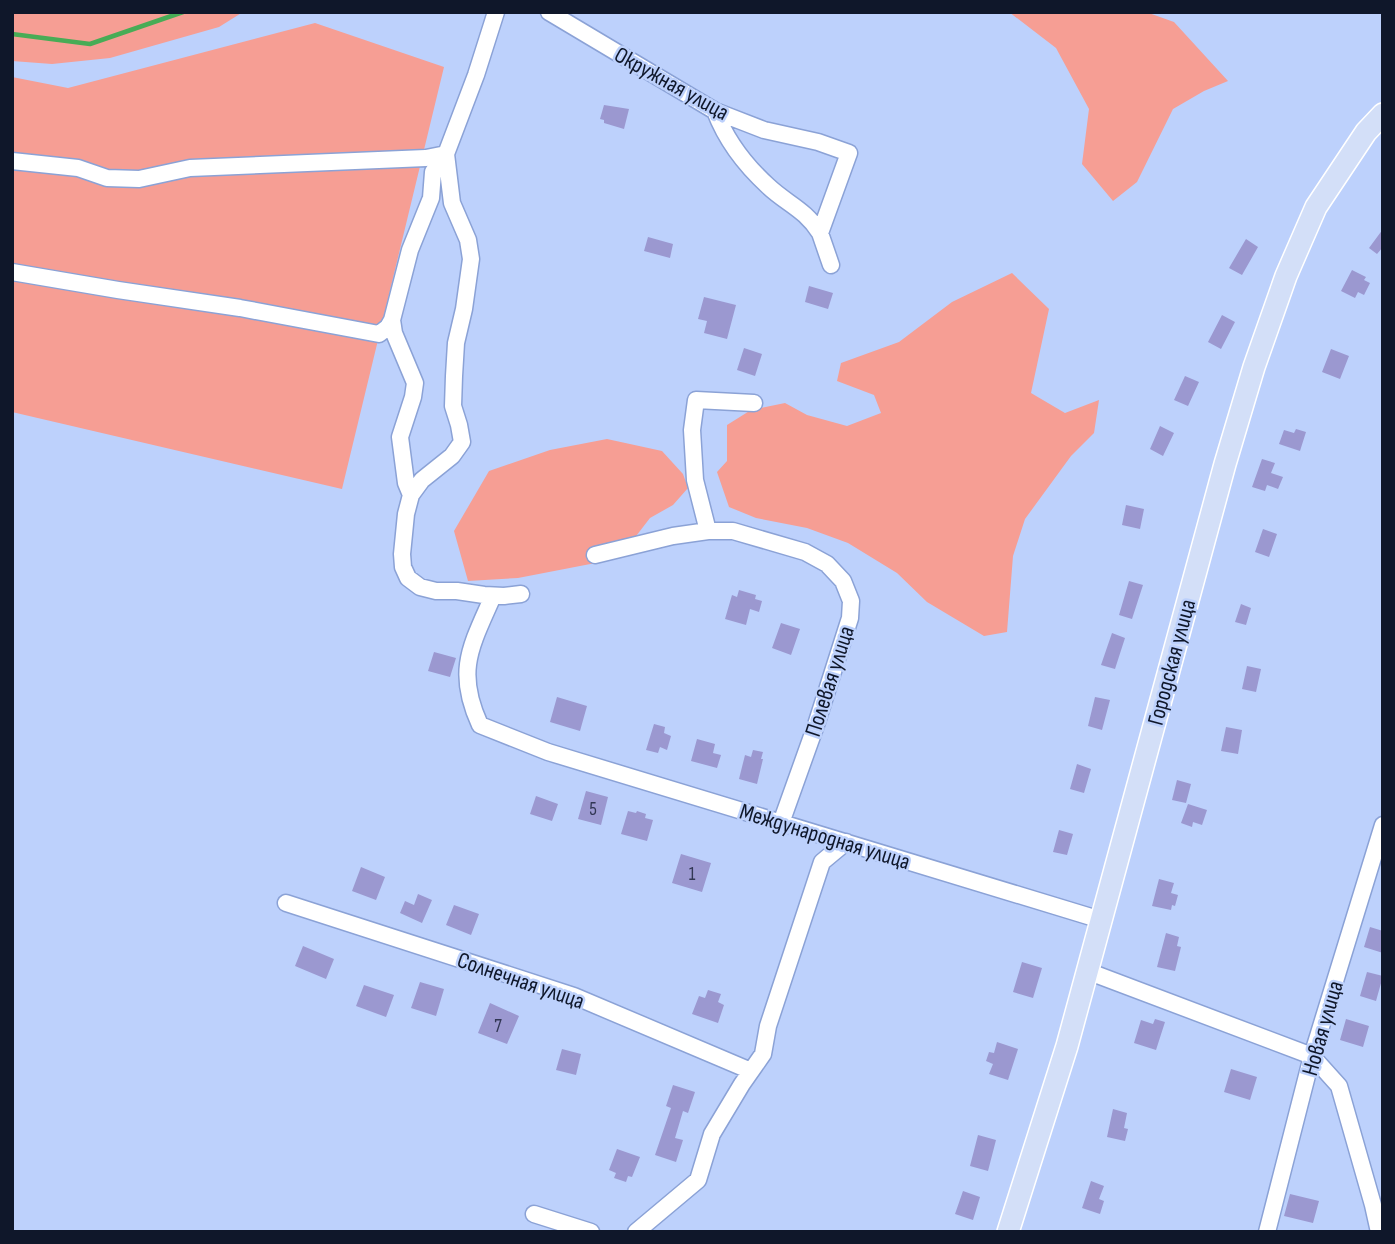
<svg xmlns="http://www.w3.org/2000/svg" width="1395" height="1244" font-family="'Sofia Sans Condensed',sans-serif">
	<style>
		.green { fill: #f69e94 }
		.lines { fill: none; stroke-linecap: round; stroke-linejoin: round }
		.stream { stroke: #48ac56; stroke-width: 4.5 }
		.building { fill: #9b98d0 }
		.minor-casing { stroke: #8ba2d6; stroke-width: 19 }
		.major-casing { stroke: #fff; stroke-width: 24 }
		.minor { stroke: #fff; stroke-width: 16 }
		.major { stroke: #d3dff8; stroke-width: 21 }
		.labels { text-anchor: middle; stroke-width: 5; stroke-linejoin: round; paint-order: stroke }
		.number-label { font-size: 19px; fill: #323754 }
		.street-label { font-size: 23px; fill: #0f172a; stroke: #bdd1fc }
	</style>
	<rect width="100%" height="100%" fill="#bdd1fc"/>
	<path class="green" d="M12,12H243L219,27L110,58L52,64L12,61Z
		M1009,12H1146L1174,22L1228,81L1204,91L1173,109L1137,182L1113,201L1082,164L1089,109L1056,48Z
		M315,23L444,67L342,489L12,412V77L68,88Z
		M1012,273L1049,309L1031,393L1065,413L1099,400L1094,433L1071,456L1025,519L1013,556L1007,632L984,636L927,602L897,573L848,543L807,528L756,518L729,507L717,472L727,461V425L751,410L785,403L807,415L847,426L881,413L874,395L837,381L841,363L899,342L952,302Z
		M607,439L662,451L683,474L688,488L673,505L650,518L633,540L611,560L518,578L468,581L454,531L489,471L550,450Z"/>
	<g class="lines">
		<path class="stream" d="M12,34L90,44L183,12"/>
	</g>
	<path class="building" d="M604,105L629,109L624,129L604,123V120L600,119Z
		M1383,229V247L1377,254L1369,248Z
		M648,237L673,244L670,258L644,251Z
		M1246,239L1258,247L1242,275L1229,268Z
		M1352,270L1366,277L1364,280L1370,283L1364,295L1358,292L1355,298L1341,291Z
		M809,286L833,293L828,309L805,302Z
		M704,297L736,305L727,339L704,333L707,321L698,319Z
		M1222,315L1235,322L1221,349L1208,342Z
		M744,348L762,354L755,376L737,370Z
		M1331,349L1349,356L1340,379L1322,372Z
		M1185,376L1199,382L1188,406L1174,400Z
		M1160,426L1174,433L1163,456L1150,449Z
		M1296,429L1306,432L1300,451L1279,444L1284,430L1294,433Z
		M1262,459L1275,463L1271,473L1283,477L1278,489L1267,485L1265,491L1252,487Z
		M1126,505L1144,509L1140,529L1122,525Z
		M1263,529L1277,534L1269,557L1255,552Z
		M1129,581L1143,585L1132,619L1119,615Z
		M739,590L756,595L755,599L762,601L759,612L750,609L746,625L725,619L732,595L737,597Z
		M1241,604L1251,608L1246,625L1235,622Z
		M781,623L800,629L791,655L772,648Z
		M1112,633L1125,638L1115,669L1101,665Z
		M434,652L456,658L450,677L428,671Z
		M1247,666L1261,669L1256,692L1242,689Z
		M557,697L587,706L580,731L550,722Z
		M1095,697L1110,700L1102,730L1088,726Z
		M654,724L665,727L664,733L671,736L667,750L660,747L658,753L646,750Z
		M1226,727L1242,730L1238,754L1221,751Z
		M697,739L715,744L713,753L721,755L717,768L691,761Z
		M753,750L763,752L761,759H763L757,784L739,779L745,755L751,757Z
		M1077,764L1091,769L1084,793L1070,789Z
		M1177,780L1191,784L1186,803L1172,800Z
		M586,791L608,797L601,825L578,819Z
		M536,796L558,804L552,821L530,814Z
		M1188,804L1207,810L1202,825L1193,822L1192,827L1181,823Z
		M628,811L636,813L637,811L646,814L645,818L653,820L647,841L621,834Z
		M1059,830L1073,834L1067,855L1053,852Z
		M681,854L711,863L702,892L672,883Z
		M361,867L385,877L376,900L352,891Z
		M1159,879L1174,883L1171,893L1178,895L1175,906L1172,905L1171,910L1152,906Z
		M418,894L432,900L422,923L400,913L405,901L414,905Z
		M454,905L479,914L471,935L446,925Z
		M1370,927L1383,931V953L1364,947Z
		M1166,933L1179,937L1177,946L1181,947L1175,971L1157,967Z
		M303,946L334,959L326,979L295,966Z
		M1022,962L1042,968L1033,998L1013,992Z
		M1367,972L1383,976L1376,1001L1360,996Z
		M420,982L444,989L436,1016L411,1008Z
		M364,985L394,995L386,1017L356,1006Z
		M708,990L721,994L718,1002L724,1005L718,1023L692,1014L699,996L705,998Z
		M490,1003L519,1016L507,1044L478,1033Z
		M1155,1019L1165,1022L1156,1050L1134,1043L1141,1020L1153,1024Z
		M1346,1019L1369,1026L1363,1047L1340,1040Z
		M997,1042L1018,1049L1008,1080L989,1074L993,1064L986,1061L989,1052L994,1053Z
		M562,1049L581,1054L576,1075L556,1070Z
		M1231,1069L1257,1077L1250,1100L1224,1092Z
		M673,1085L695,1092L688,1113L683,1111L675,1138L683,1140L676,1162L655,1155L671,1108L666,1106Z
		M1113,1109L1127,1113L1124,1128L1128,1129L1125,1141L1107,1137Z
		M978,1135L996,1140L988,1171L970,1166Z
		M617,1149L640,1157L632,1177L628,1176L626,1182L614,1178L616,1173L609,1170Z
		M1091,1181L1104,1186L1099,1199L1104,1201L1100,1214L1082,1208Z
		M963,1191L980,1197L973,1220L955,1214Z
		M1290,1194L1319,1201L1313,1223L1284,1216Z"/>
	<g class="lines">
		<g class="minor-casing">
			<path id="minor" d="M549,12L715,111L764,130L818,142L849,153L820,233L831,265
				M715,111C726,140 745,165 768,186C787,204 805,209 820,233
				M12,161L78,168L107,178L139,179L190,168L426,158L446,154L452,203L468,240L471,259L464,309L456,343L454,376L453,406L459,425L462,442L452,456L422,480L411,495
				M12,272L118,290L240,308L379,334L388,327L392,320L410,250L431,198L433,172L446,154L476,75L496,12
				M392,320L394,333L415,383L413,397L400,437L406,483L411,495L406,514L402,554L403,567L408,578L420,587L436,591H457L484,595L504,596L521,594
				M754,403L696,400L692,430L695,480L708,531H733L805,552L827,564L843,581L851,601L850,618L816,725L781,823
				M595,555L673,536L708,531
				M493,596C471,646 455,671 480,725L548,752L1101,920
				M286,903L574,996L751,1071
				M1087,971L1312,1056L1339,1086L1373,1205L1379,1232
				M534,1214L591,1232
				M636,1232L698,1180L712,1134L742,1084L763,1054L768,1026L822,862L846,842
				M1267,1232L1312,1056L1383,825"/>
		</g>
		<g class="major-casing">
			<path id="major" d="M1008,1232L1067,1046L1225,464L1254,367L1286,276L1316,207L1366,132L1383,114"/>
		</g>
		<use href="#minor" class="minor"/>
		<use href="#major" class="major"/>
	</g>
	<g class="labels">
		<g class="number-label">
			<text x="593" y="815">5</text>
			<text x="692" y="880">1</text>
			<text x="498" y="1032">7</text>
		</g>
		<g class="street-label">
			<text transform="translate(672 83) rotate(29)" y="8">Окружная улица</text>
			<text transform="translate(1171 662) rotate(-75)" y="8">Городская улица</text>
			<text transform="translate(829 681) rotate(-72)" y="8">Полевая улица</text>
			<text transform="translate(825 836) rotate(17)" y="8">Международная улица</text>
			<text transform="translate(521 980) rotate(19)" y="8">Солнечная улица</text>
			<text transform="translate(1322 1028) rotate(-74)" y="8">Новая улица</text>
		</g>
	</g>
	<rect width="1395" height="1244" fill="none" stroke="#0f172a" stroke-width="28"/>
</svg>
